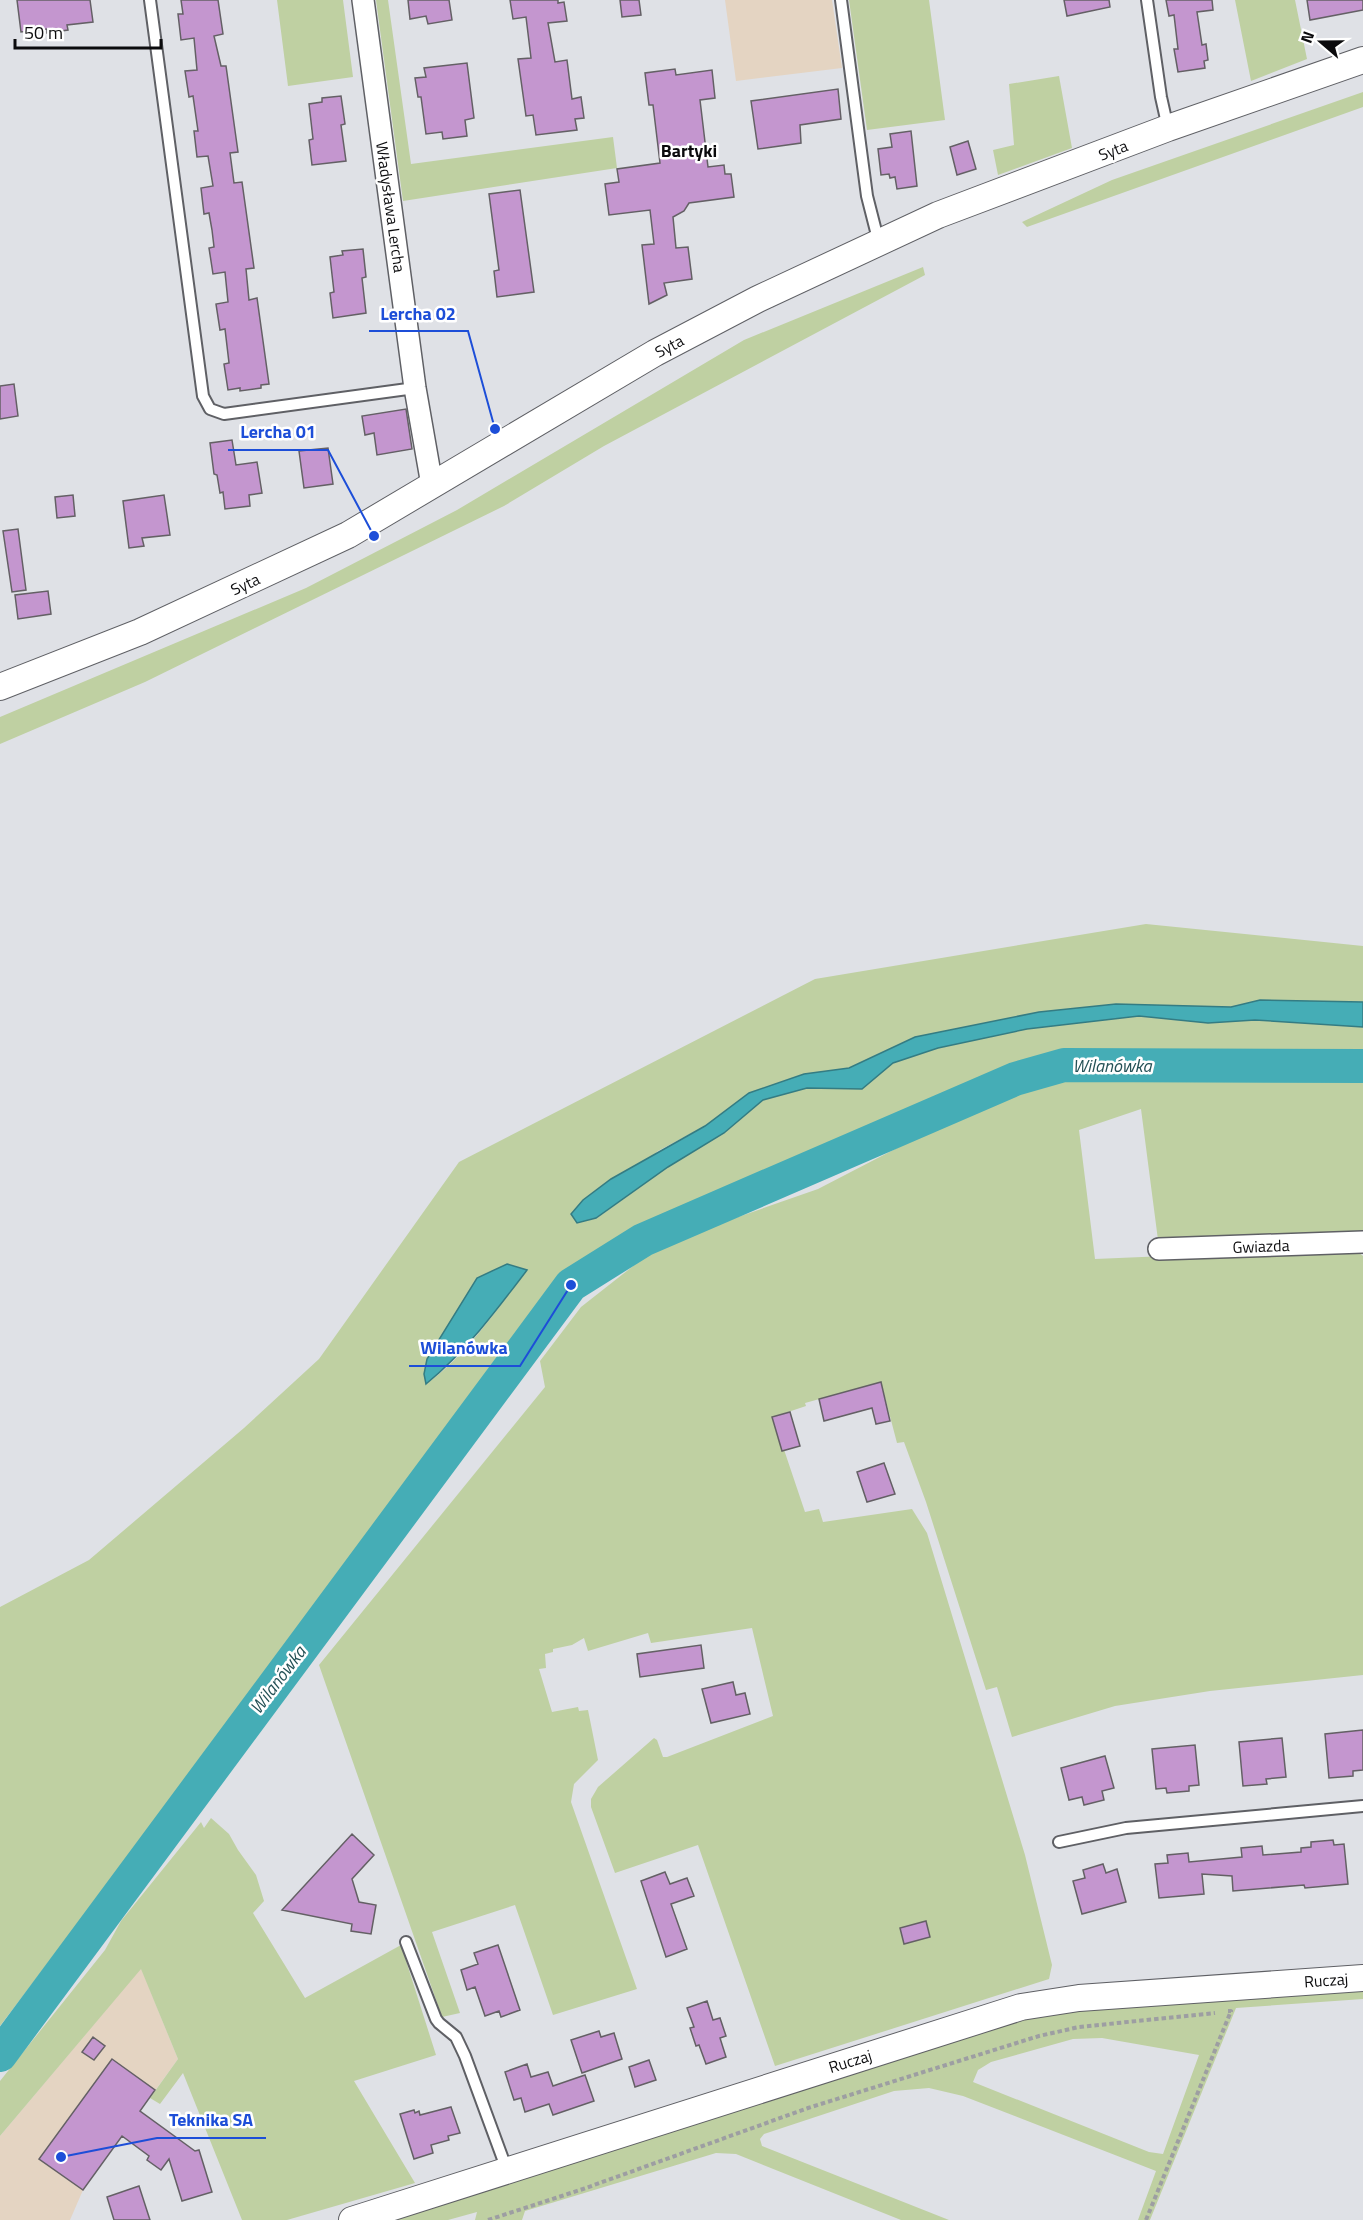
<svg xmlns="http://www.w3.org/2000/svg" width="1363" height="2220" font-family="'Titillium Web',sans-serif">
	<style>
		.industrial { fill: #e4d4c2 }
		.green { fill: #bfd0a2; fill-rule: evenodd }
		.water { fill: #45adb6; stroke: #347c83; stroke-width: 1.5 }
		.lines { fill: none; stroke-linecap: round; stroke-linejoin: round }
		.river { stroke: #45adb6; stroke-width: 34 }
		.building { fill: #c496cf; stroke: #646065; stroke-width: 1.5 }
		.service-casing { stroke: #5f6065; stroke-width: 14 }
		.minor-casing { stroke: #5f6065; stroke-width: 24 }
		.tertiary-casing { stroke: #5f6065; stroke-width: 28 }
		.path { stroke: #9d9ea2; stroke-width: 4; stroke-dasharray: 4.5 3; stroke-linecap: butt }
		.service { stroke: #fff; stroke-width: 10 }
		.minor { stroke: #fff; stroke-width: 21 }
		.tertiary { stroke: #fff; stroke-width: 26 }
		.labels { text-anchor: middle; stroke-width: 5; stroke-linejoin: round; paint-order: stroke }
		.street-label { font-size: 16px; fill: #0b0b0d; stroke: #fff }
		.neighbourhood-label { font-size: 18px; font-weight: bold; fill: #0b0b0d; stroke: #fff }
		.water-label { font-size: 18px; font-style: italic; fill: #245156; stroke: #fff }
		.leader { fill: none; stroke: #1d4ed8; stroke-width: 2 }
		.callout-dot { fill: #1d4ed8; stroke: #fff; stroke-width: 2 }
		.callout-label { font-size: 18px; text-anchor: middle; font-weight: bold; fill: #1d4ed8; stroke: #fff; stroke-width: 5; stroke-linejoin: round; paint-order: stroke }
	</style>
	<rect width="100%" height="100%" fill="#dfe1e6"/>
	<path class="industrial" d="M725,0H832L842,68L736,81Z
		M141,1968L178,2059L83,2190L70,2220H0V2136Z"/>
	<path class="green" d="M277,0H343L353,77L288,86Z
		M376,0H388L411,164L613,137L617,168L403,201Z
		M849,0H929L945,120L867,130Z
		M1235,0H1295L1307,59L1251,81Z
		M1059,76L1072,148L998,175L993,150L1014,145L1009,84Z
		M1363,92V107L1027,227L1022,222L1112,180Z
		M923,267L925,275L604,446L504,506L145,682L0,744V717L306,588L457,510L744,340Z
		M1146,924L1363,946V1002L1260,1000L1231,1007L1116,1004L1039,1012L915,1037L849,1068L804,1074L749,1093L705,1126L658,1151L577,1223L597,1218L668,1167L724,1133L763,1100L807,1088H862L893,1063L938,1048L1027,1029L1139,1016L1208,1023L1255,1020L1363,1027V1055L1059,1052L642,1229L588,1266L558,1291L0,2026V1607L89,1560L244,1428L319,1359L459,1162L815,979ZM527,1270C496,1310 467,1355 426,1384Z
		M1137,1074L1245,1081L1363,1076V1236L1158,1240L1141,1109L1079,1130L1095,1259L1353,1248L1363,1256V1675L1210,1691L1115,1706L1012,1737L997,1687L986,1690L926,1502L904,1442L897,1443L881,1382L805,1403L806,1406L773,1417L805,1512L819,1509L823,1522L912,1509L927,1533L1025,1855L1052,1965L1049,1979L775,2066L698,1845L615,1873L591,1807V1799L598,1787L654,1738L657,1740L663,1757H667L773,1716L752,1628L651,1643L648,1633L588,1651L584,1638L572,1645L553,1649V1652L545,1654L546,1668L539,1669L552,1712L578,1707L579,1711L588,1710L598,1760L574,1784L571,1802L637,1989L553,2015L515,1905L432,1932L460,2013L442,2017L319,1665L545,1387L540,1361L581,1307L651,1252L718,1224L818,1189L926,1133L1060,1077Z
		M211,1818L229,1834L238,1850L256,1875L264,1901L253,1913L305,1998L401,1945L436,2055L354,2081L415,2183L287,2220H242L183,2073L160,2104L150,2098L178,2059L141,1969L0,2136V2081L105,1950L121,1921L201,1822L204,1828Z
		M1363,1986V1999L1236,2008L1150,2220H1138L1156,2171L963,2096L929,2088L894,2091L764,2134L760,2139L762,2146L949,2220H901L736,2154L716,2153L525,2211L522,2220H475L477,2212L448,2220H382L1021,2014ZM1102,2038L1199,2055L1163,2154L1149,2152L973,2082L978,2070L991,2062L1073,2039Z"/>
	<path class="water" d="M1260,1000L1363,1002V1027L1255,1020L1208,1023L1139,1016L1027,1029L938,1048L893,1063L862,1089L807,1088L763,1100L724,1133L668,1167L596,1218L577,1223L571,1214L583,1200L611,1179L705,1126L749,1093L804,1074L849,1068L915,1037L1039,1012L1116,1004L1231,1007Z
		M507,1264L527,1270C496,1311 466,1351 426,1384L424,1374L427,1359L477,1278Z"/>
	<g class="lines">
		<path class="river" d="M0,2055L571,1285L643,1240L1015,1079L1064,1065L1363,1066"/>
	</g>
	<path class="building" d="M17,0H90L93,22L67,25L68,30L47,33V29L21,32Z
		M181,0H218L223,34L214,36L221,66H226L238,152L230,153L234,183L242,182L254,268L246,269L249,300L257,298L269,384L261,385V388L240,391V388L228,390L224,364L229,363L225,329L220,330L216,304L228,302L225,272L213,274L209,248L214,247L212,230L209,213L204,214L201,188L213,186L208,156L197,157L194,131H198L193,96L189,97L185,71L197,70L194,38L181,40L178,14H183Z
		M408,0H449L452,20L428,24L426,16L410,19Z
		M510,0H558V3L564,2L567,21L548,23L555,62L567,60L572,99L581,97L584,118L575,119L577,130L536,135L533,115L526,116L518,59L531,58L526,17L513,19Z
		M620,0H639L641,15L622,17Z
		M1064,0H1109L1110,7L1067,16Z
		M1166,0H1212L1213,10L1197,12L1202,45L1206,44L1208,60L1204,61L1205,68L1178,72L1174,49H1178L1174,15L1169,16Z
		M1307,0H1363V10L1310,20Z
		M467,63L474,118L465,120L467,136L443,139L442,132L426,134L421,97H418L415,78L426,77L424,68Z
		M675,69L676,75L712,70L715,98L700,100L708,167L724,165L725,174H731L734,197L689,203L684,211L673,217L676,248L688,247L692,279L664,283L667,295L649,304L642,245L654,244L650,210L609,215L605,184L619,182L617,169L660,163L653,105H649L645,73Z
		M838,89L841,119L800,125L801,143L758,149L751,101Z
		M341,96L345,124L341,125L346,161L312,165L309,140L313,139L309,104L322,102V98Z
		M911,131L917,186L897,189L895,177L890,178L889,174L881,175L878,149L892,147L890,134Z
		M968,141L976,169L957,175L950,147Z
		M520,190L534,292L497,297L494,271L499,270L489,194Z
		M363,249L366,277L362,278L366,313L333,318L330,293L334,292L330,257L343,255L342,251Z
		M14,384L18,416L0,419V386Z
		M406,409L412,449L377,455L374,433L365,435L362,416Z
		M232,440L236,465L257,462L262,493L249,495L250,506L225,509L223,492L220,493L217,475L214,474L210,443Z
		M328,448L333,484L304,488L299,451Z
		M73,495L75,516L57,518L55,497Z
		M164,495L170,535L142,538L144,546L129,548L123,501Z
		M18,529L26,590L12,592L3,531Z
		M48,591L51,614L18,619L15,595Z
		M881,1382L890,1421L876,1424L872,1408L824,1421L819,1399Z
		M790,1412L800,1446L782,1451L772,1417Z
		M884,1463L895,1494L867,1502L857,1472Z
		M701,1645L704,1668L640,1677L637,1654Z
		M733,1682L736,1695L745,1693L750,1714L711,1723L702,1689Z
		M1363,1730V1770L1353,1771V1776L1329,1778L1325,1734Z
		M1282,1738L1286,1777L1266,1779L1267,1784L1243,1786L1239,1742Z
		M1195,1745L1199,1785L1189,1786V1791L1167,1793L1166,1788L1156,1789L1152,1749Z
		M1105,1756L1114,1788L1102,1791L1104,1800L1084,1805L1082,1797L1069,1800L1061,1768Z
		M352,1834L374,1855L352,1879L359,1902L376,1905L371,1934L351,1931L352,1924L282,1910Z
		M1333,1840L1334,1845L1344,1844L1348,1884L1305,1888L1304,1885L1233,1891L1232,1876L1202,1874L1204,1894L1159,1898L1155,1864L1168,1863L1167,1855L1188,1853L1189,1862L1242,1857L1241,1848L1262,1846L1263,1855L1301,1852V1848L1311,1847V1842Z
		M1103,1864L1106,1873L1117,1869L1126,1902L1082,1914L1073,1881L1085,1878L1083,1870Z
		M665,1872L670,1884L687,1878L694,1896L671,1904L687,1949L666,1957L641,1881Z
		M926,1921L930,1937L904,1944L900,1928Z
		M498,1945L520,2010L501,2017L499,2011L485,2016L475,1987L467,1990L461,1970L478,1964L474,1953Z
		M707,2001L713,2020L720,2018L726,2036L720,2038L726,2057L706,2064L699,2045L696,2046L690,2028L694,2027L687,2008Z
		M599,2031L601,2037L614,2033L622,2059L582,2073L571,2040Z
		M93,2037L105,2046L94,2060L82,2052Z
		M112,2059L155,2090L140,2111L195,2151L199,2150L212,2192L182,2201L169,2159L161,2170L147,2160L149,2156L122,2136L83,2190L39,2159Z
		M649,2060L656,2080L635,2087L629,2067Z
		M527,2064L531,2077L548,2072L553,2086L585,2075L594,2101L553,2115L549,2104L525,2112L521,2098L514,2100L505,2072Z
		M451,2107L460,2133L448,2136L449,2140L431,2145L433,2153L414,2159L400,2114L414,2110L415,2113L419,2111L420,2115Z
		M139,2186L150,2220H114L107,2197Z"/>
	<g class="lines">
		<g class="service-casing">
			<path id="service" d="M150,0L203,396L210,409L224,414L415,388
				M841,0L867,196L879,243
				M1147,0L1161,97L1168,128
				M1059,1842L1126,1828L1363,1806
				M406,1942L436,2019L439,2023L456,2037L465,2056L507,2170"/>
		</g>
		<g class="minor-casing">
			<path id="minor" d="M363,0L415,388L432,485
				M1159,1249L1363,1242"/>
		</g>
		<g class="tertiary-casing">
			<path id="tertiary" d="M0,687L140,632L348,535L655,353L758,299L938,215L1168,128L1363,60
				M352,2220L1021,2007L1079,1998L1363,1978"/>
		</g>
		<path class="path" d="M488,2220L583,2189L808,2108L1039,2036L1079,2027L1215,2013
			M1146,2220L1231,2011H1228"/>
		<use href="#service" class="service"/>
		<use href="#minor" class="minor"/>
		<use href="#tertiary" class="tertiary"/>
	</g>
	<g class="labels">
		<g class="street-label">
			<text transform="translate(1113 150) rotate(-21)" y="6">Syta</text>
			<text transform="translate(391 207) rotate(82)" y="6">Władysława Lercha</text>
			<text transform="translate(669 346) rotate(-28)" y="6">Syta</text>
			<text transform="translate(245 584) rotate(-25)" y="6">Syta</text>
			<text transform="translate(1261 1246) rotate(-2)" y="6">Gwiazda</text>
			<text transform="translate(1326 1980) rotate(-4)" y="6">Ruczaj</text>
			<text transform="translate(850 2061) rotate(-17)" y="6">Ruczaj</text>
		</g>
		<g class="neighbourhood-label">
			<text x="689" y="157">Bartyki</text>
		</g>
		<g class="water-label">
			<text x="1112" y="1072">Wilanówka</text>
			<text transform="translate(278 1680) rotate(-53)" y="6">Wilanówka</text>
		</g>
	</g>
	<path class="leader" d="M495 429L468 331H369M374 536L328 450H228M571 1285L520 1366H409M61 2157L157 2138H266"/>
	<g class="callout-dot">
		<circle cx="495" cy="429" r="6"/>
		<circle cx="374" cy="536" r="6"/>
		<circle cx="571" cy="1285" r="6"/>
		<circle cx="61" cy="2157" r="6"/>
	</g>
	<g class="callout-label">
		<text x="418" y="320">Lercha 02</text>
		<text x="278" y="438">Lercha 01</text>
		<text x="464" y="1354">Wilanówka</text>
		<text x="211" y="2126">Teknika SA</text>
	</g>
	<g transform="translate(1321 42) rotate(290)" stroke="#ffffff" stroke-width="4.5" paint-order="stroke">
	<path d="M0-4.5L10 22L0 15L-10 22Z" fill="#0b0b0d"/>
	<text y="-9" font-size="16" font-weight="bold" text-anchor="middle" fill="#0b0b0d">N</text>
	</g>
	<path d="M15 39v9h146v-9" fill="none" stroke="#0b0b0d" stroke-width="3"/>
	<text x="24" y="39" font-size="18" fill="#0b0b0d" stroke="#ffffff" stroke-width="4.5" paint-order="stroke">50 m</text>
</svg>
